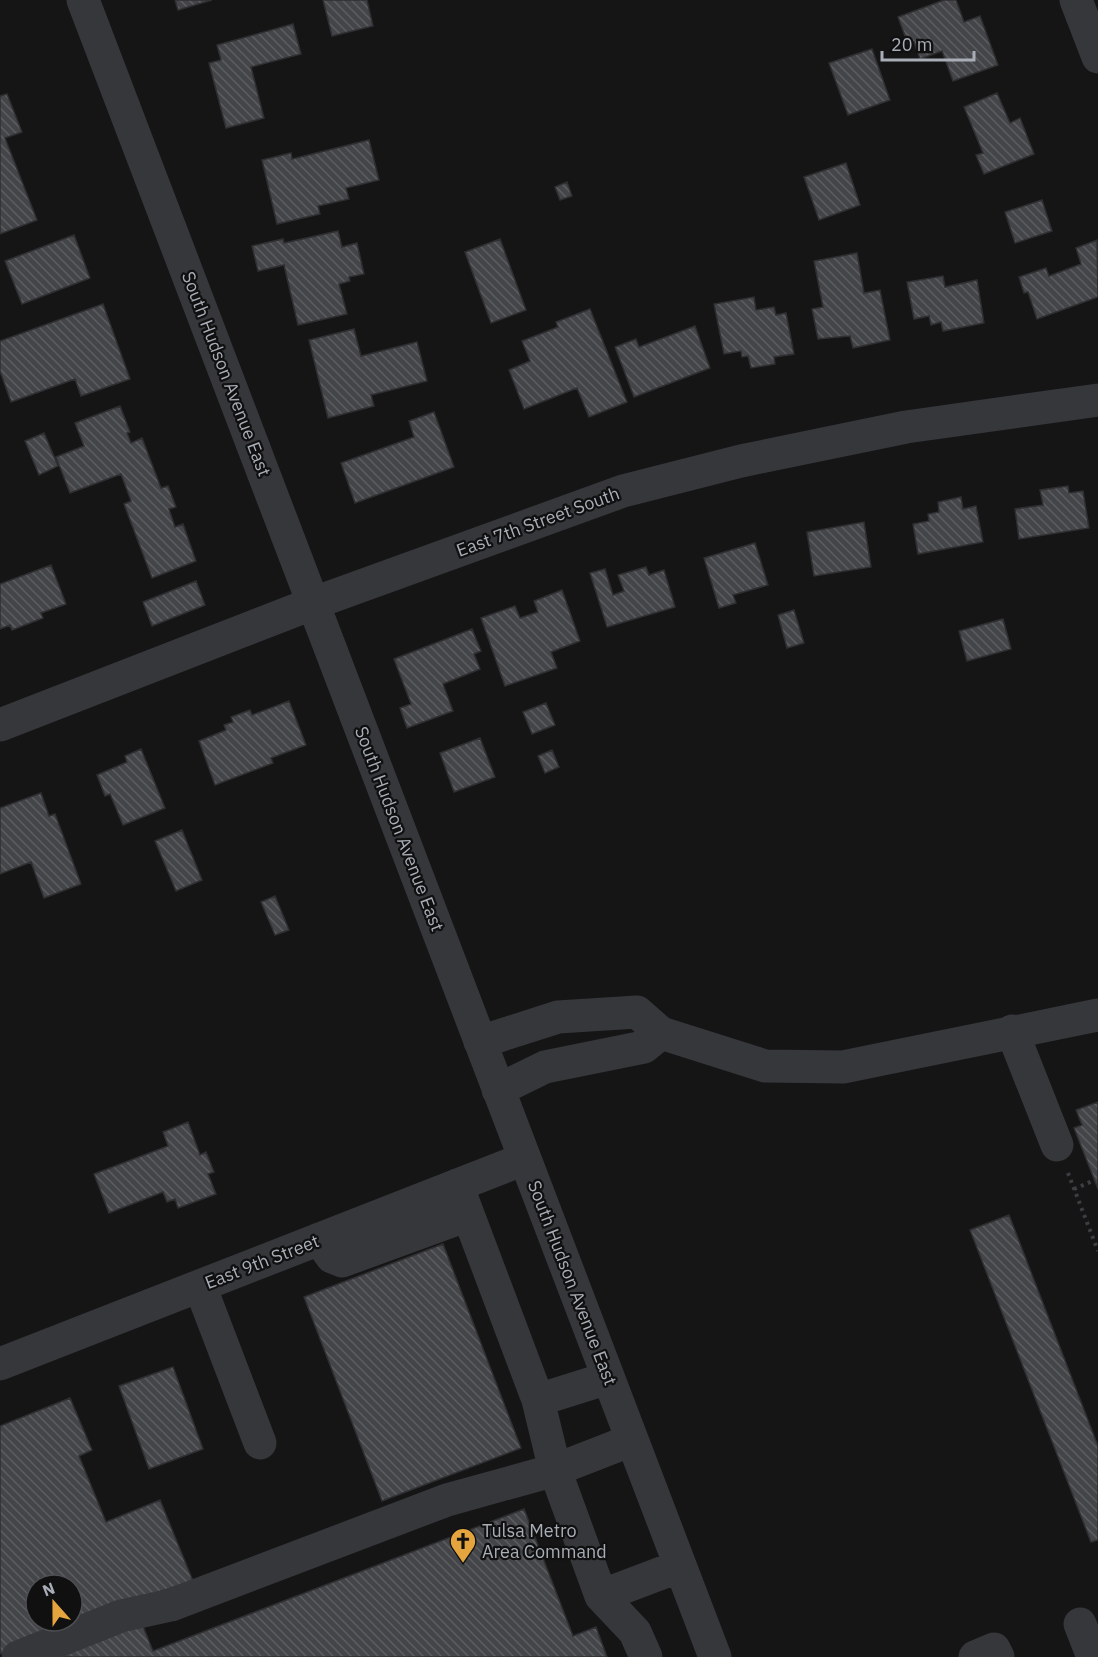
<svg xmlns="http://www.w3.org/2000/svg" width="1098" height="1657" font-family="'IBM Plex Sans',sans-serif">
	<style>
		.building { fill: url(#building-back-hatch); stroke: #2f2f32; stroke-width: 1.5; fill-rule: evenodd }
		.lines { fill: none; stroke-linecap: round; stroke-linejoin: round }
		.path { stroke: #3c3e42; stroke-width: 4; stroke-dasharray: 3 4.5; stroke-linecap: butt }
		.minor { stroke: #36373b; stroke-width: 33 }
		.labels { text-anchor: middle; stroke-width: 4.5; stroke-linejoin: round; paint-order: stroke }
		.street-label { font-size: 18px; fill: #a8adb6; stroke: #101011 }
		.poi-label { font-size: 18px; fill: #a8adb6; stroke: #101011; text-anchor: start }
	</style>
	<defs>
		<pattern id="building-back-hatch" width="6" height="6" patternUnits="userSpaceOnUse" patternTransform="scale(1.5)"><rect width="6" height="6" fill="#444549"/><path d="M-1 5l2 2M0 0l6 6M5-1l2 2" fill="none" stroke="#5c5d61"/></pattern>
	</defs>
	<rect width="100%" height="100%" fill="#151516"/>
	<path class="building" d="M175,0H212L178,10Z
		M323,0H367L373,26L332,36Z
		M944,0H956L964,22L980,16L998,65L953,81L942,51L920,59L914,42L908,44L898,17Z
		M293,24L301,54L251,67L264,118L226,128L209,63L221,60L217,45Z
		M872,49L890,100L848,115L829,63Z
		M997,93L1010,123L1020,118L1034,154L984,174L976,155L983,153L964,107Z
		M7,94L22,132L5,138L37,220L0,234V96Z
		M369,140L379,180L346,188L349,199L318,206L320,214L277,224L262,160L291,153L292,159Z
		M846,163L860,205L819,220L804,177Z
		M567,182L572,196L560,200L555,187Z
		M1042,200L1052,231L1015,243L1005,212Z
		M338,231L342,247L357,243L364,274L349,277L350,281L339,284L347,314L298,325L284,265L258,271L252,246L283,239L284,243Z
		M74,235L90,278L22,304L5,261Z
		M500,239L526,310L491,323L465,252Z
		M1097,240L1098,297L1037,319L1028,292L1024,293L1019,277L1046,268L1049,276L1081,264L1076,248Z
		M857,253L864,293L880,290L890,340L853,348L850,336L818,339L812,309L823,307L814,261Z
		M943,276L945,287L977,280L984,323L943,331L941,322L931,325L929,316L914,319L907,282Z
		M754,297L756,310L774,307L776,315L786,313L794,354L774,357L775,364L751,368L748,356L742,357L741,351L724,354L714,304Z
		M103,304L130,379L81,396L75,379L11,402L0,371V341Z
		M590,309L627,402L589,417L577,388L524,409L509,370L530,361L522,341L558,327L556,322Z
		M695,326L710,368L634,397L615,347L636,339L639,347Z
		M354,329L361,356L417,342L427,381L371,395L374,406L328,418L309,340Z
		M120,406L130,432L127,433L131,443L142,438L161,488L168,486L176,507L169,509L175,527L183,524L196,561L152,578L124,504L131,501L121,474L70,493L56,457L84,446L75,423Z
		M434,412L454,467L355,503L341,463L414,437L409,421Z
		M44,433L58,466L39,475L25,441Z
		M1068,486L1069,493L1083,491L1089,528L1019,539L1015,509L1043,505L1040,490Z
		M961,497L963,509L976,506L983,542L918,554L913,524L929,521L928,514L939,512L938,502Z
		M864,522L871,567L814,576L807,532Z
		M755,543L768,585L733,595L736,603L719,608L704,558Z
		M51,565L66,604L41,613L43,618L12,630L10,625L0,629V584Z
		M646,567L649,575L664,570L675,607L607,627L590,573L605,569L613,595L624,591L618,575Z
		M196,581L205,605L152,626L143,602Z
		M562,590L580,641L551,652L557,668L505,686L481,618L515,606L520,618L538,612L534,601Z
		M794,610L804,643L787,648L778,615Z
		M1003,619L1011,649L967,661L959,631Z
		M472,629L481,651L474,654L480,669L443,684L453,711L407,728L400,708L411,704L394,659Z
		M289,701L306,745L271,758L273,763L215,785L199,741L226,730L224,725L233,722L231,717L250,710L252,715Z
		M546,703L555,725L532,734L523,712Z
		M480,738L495,777L454,792L440,753Z
		M141,749L165,808L123,825L110,794L105,796L97,775L127,762L125,756Z
		M552,750L559,767L545,773L538,756Z
		M41,793L49,816L55,814L81,884L44,898L31,862L0,874V808Z
		M182,830L202,880L176,891L155,841Z
		M275,896L289,930L275,935L261,902Z
		M1098,1102V1189L1074,1128L1082,1125L1076,1110Z
		M188,1122L200,1155L206,1152L214,1172L208,1174L216,1194L178,1208L175,1199L167,1202L163,1192L109,1213L94,1174L168,1146L163,1132Z
		M1009,1215L1098,1446V1540L1091,1542L970,1230Z
		M443,1244L521,1448L382,1501L304,1297Z
		M173,1367L203,1449L149,1469L119,1386Z
		M70,1398L92,1450L79,1456L106,1522L160,1500L193,1581L131,1601L0,1654V1426ZM36,1585H72V1621H36Z
		M524,1509L573,1636L596,1627L607,1657H42L140,1619L153,1651Z"/>
	<g class="lines">
		<path class="path" d="M1068,1173L1098,1251
			M1074,1189L1095,1180"/>
		<path class="minor" d="M83,0L715,1657
			M1076,0L1098,57
			M0,725L314,603L623,491L741,461L906,427L1098,400
			M1012,1031L1057,1145
			M661,1033L765,1066L843,1067L1098,1015
			M480,1042L558,1017L637,1012L661,1033L644,1047L545,1067L498,1090
			M457,1185L538,1400L555,1470L601,1596L635,1632L646,1657
			M319,1239L332,1257L342,1261L468,1215
			M200,1286L260,1443
			M0,1364L524,1159
			M538,1400L608,1378
			M601,1596L680,1566
			M1080,1624L1093,1657
			M18,1657L121,1616L171,1605L447,1500L555,1470L632,1440
			M975,1657L994,1649L998,1657"/>
	</g>
	<defs>
		<g id="church-pin" transform="scale(1.35)"><path d="M0 17L-7.5 6A9.5 9.5 0 1 1 7.5 6Z" fill="#e5a53e" stroke="#101011"/><path d="M-1.2-6h2.4v3.5h3.3v2.4h-3.3V6h-2.4V-.1h-3.3v-2.4h3.3Z" fill="#111"/></g>
	</defs>
	<g fill-rule="evenodd">
		<use href="#church-pin" x="463" y="1541"/>
	</g>
	<g class="labels">
		<g class="street-label">
			<text transform="translate(226 374) rotate(69)" y="6">South Hudson Avenue East</text>
			<text transform="translate(538 522) rotate(-20)" y="6">East 7th Street South</text>
			<text transform="translate(399 829) rotate(69)" y="6">South Hudson Avenue East</text>
			<text transform="translate(262 1262) rotate(-21)" y="6">East 9th Street</text>
			<text transform="translate(572 1283) rotate(69)" y="6">South Hudson Avenue East</text>
		</g>
		<g class="poi-label">
			<text x="482" y="1537">Tulsa Metro<tspan x="482" dy="21">Area Command</tspan></text>
		</g>
	</g>
	<g transform="translate(54 1603) rotate(339)"><circle r="28" fill="#101011" stroke="#4d4f53" stroke-width="1.5"/>
	<path d="M0-4.5L10 22L0 15L-10 22Z" fill="#e5a53e"/>
	<text y="-9" font-size="16" font-weight="bold" text-anchor="middle" fill="#a8adb6">N</text>
	</g>
	<path d="M882 51v9h92v-9" fill="none" stroke="#a8adb6" stroke-width="3"/>
	<text x="891" y="51" font-size="18" fill="#a8adb6" stroke="#101011" stroke-width="4.5" paint-order="stroke">20 m</text>
</svg>
